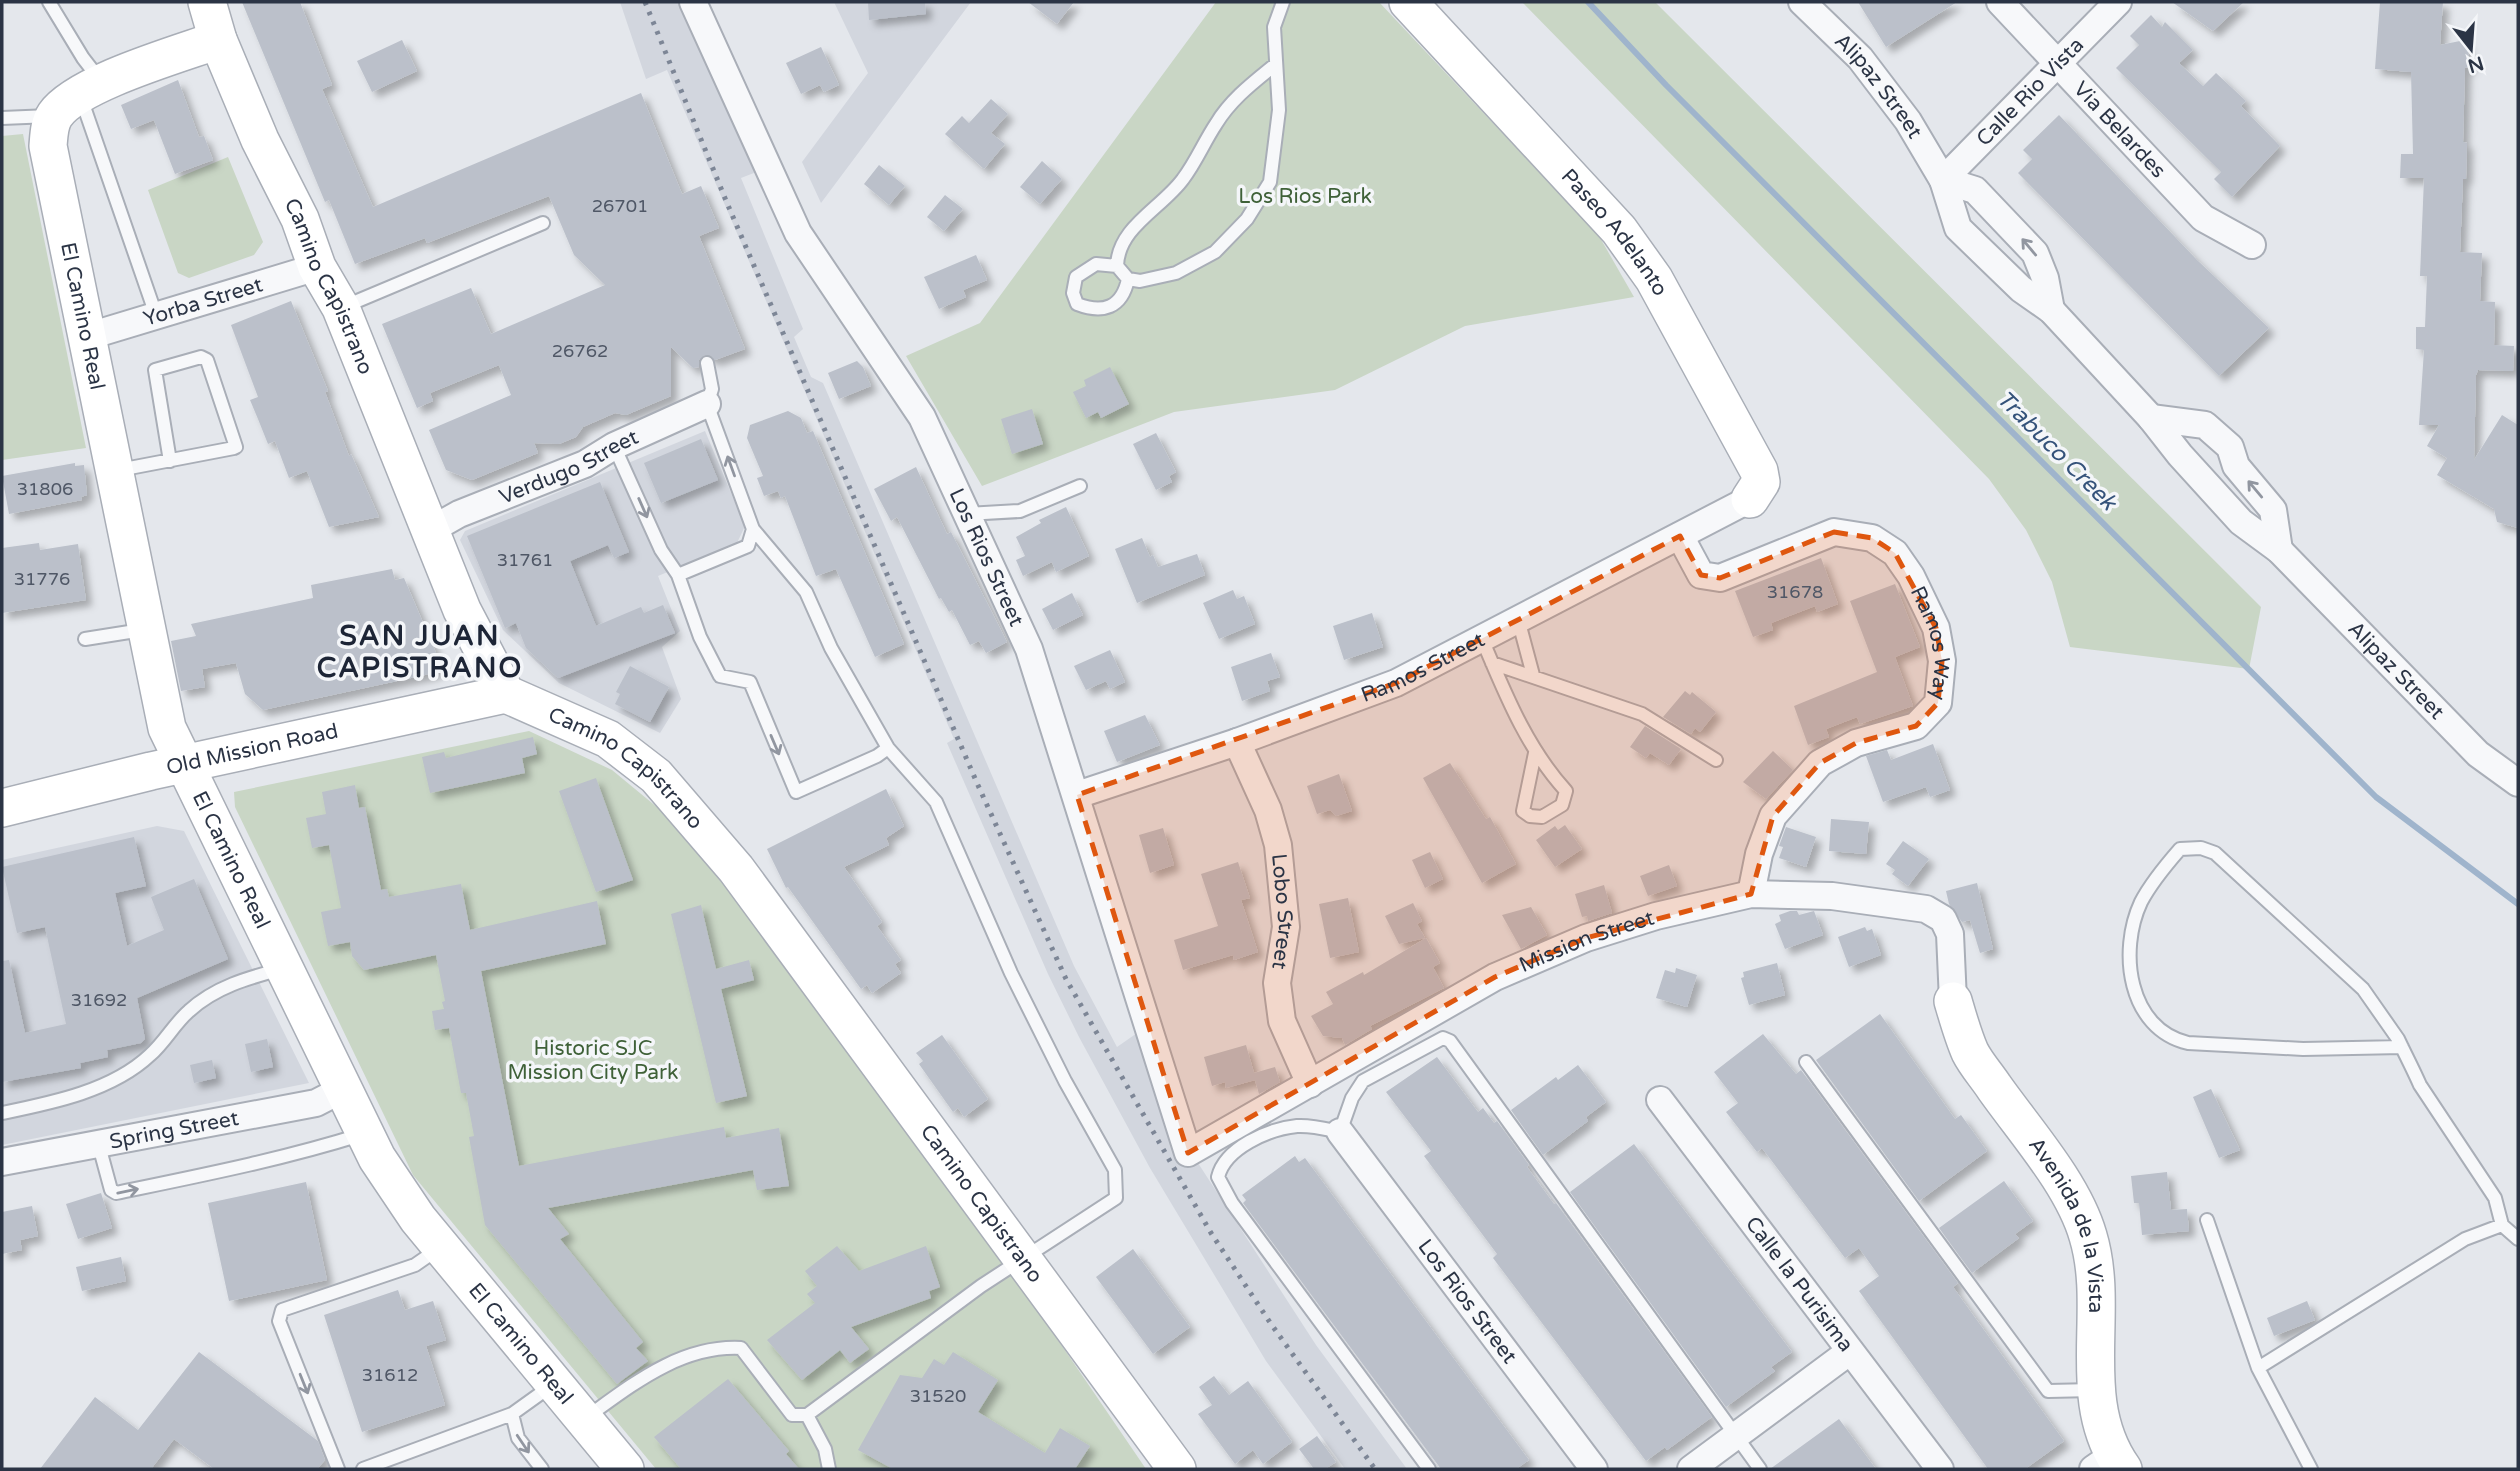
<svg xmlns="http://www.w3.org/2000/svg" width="2520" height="1471" font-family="'Varela Round',sans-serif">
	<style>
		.built { fill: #d2d6de }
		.green { fill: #c9d6c5 }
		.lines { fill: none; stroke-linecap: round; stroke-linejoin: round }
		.stream { stroke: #9fb4cc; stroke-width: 6 }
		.building { fill: #bbc0ca; filter: url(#shadow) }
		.lane-casing { stroke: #a9aeb7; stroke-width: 16 }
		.street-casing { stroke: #a9aeb7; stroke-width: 30 }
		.secondary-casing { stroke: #a9aeb7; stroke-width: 40 }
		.lane { stroke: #f7f8fa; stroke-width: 12 }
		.street { stroke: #f7f8fa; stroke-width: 26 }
		.secondary { stroke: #fff; stroke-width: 37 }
		.rail { stroke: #7d8696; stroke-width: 5; stroke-dasharray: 3.5 7; stroke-linecap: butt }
		.oneway { stroke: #9196a0 }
		.marked { fill: #df570f; fill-opacity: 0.2; stroke: #df570f; stroke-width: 5; stroke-dasharray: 14 9; stroke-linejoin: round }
		.labels { text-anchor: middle; stroke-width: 7; stroke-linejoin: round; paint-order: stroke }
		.number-label { font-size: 18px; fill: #4f5766 }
		.street-label { font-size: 21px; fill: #2b3445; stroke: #f4f6f9 }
		.park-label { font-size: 21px; fill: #3f6138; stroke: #f4f6f9 }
		.water-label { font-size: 23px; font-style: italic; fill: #34527a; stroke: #f4f6f9 }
		.district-label { font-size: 28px; font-weight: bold; letter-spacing: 2px; fill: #1d2536; stroke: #f4f6f9 }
	</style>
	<defs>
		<filter id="shadow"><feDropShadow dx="6" dy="6" stdDeviation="3.5" flood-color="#0004"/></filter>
	</defs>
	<rect width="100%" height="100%" fill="#e4e7ec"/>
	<path class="built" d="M620,2H685L759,171L741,178L803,329L794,337L811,377L823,383L1074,966L1117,1047L1140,1031L1184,1154L1198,1163L1316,1345L1407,1469H1345L1266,1361L1150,1168L1079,1037L1048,974L947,743L954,739L667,70L646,79Z
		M834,2H971L821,203L802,162L868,73Z
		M705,431L745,526L737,543L658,576L680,631L662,647L681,699L660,733L559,683L503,630L460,540L465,531Z
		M157,826L184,831L309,1083L2,1145V860Z"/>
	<path class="green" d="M1216,2H1379L1599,236L1634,297L1465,326L1335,390L1174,412L982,486L906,356L980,323Z
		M1522,2H1655L2261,607L2249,669L2070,647L2052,582L2026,530L1989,479Z
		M23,134L86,448L2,460V136Z
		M228,157L263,242L254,255L189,278L178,273L148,190Z
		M529,731L612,770L669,817L766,937L953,1186L1146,1469H656L413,1175L235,807L234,792Z"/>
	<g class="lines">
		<path class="stream" d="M1588,2L1666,85L2376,797L2518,904"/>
	</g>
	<path class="building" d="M242,2H300L332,85L322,89L373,207L641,93L682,194L701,186L719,228L699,236L745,349L715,360L705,355L699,360V367L693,368L671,347V396L626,415L615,413L583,427L576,437L559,444L534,443L538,453L472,480L446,470L429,430L511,395L499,365L430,393L433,401L417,408L382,324L471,288L491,334L605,285L574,255L549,196L427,243L425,238L355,264L329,200L325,202Z
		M868,2H925L926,14L869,20Z
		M1028,2H1074L1057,24Z
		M1858,2H1957L1886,47Z
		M2172,2H2244L2213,31Z
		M2380,2H2443L2440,45L2465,40L2471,66L2465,68L2463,142L2467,143L2466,179H2463L2460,252L2482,253L2480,301L2495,302L2494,345L2514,346L2513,371L2478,370L2476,375L2474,460L2502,415L2518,425V528L2497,522L2494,509L2437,475L2447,458L2427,446L2439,425H2419L2424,350L2416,349V327H2425L2427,276H2420L2424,178H2400L2401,154H2413L2411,72L2375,69Z
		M2151,15L2162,27L2165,22L2193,50L2179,63L2203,86L2216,73L2246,101L2241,106L2280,146L2232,197L2214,179L2221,172L2116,68L2139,45L2130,36Z
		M402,40L417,71L372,92L357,61Z
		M821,47L839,85L824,92L820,85L801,94L786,63Z
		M178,80L199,137L204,136L213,160L175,174L154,120L131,129L121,105Z
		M991,99L1008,114L991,133L1005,144L984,169L945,134L962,116L969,123Z
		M2059,115L2197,260L2269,328L2219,376L2018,173L2032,159L2023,150Z
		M1042,161L1062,179L1040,204L1020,187Z
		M879,165L905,186L889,205L864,184Z
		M945,195L963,209L944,231L927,217Z
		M976,255L987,280L963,290L966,297L939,309L924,277Z
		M291,301L328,391L325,392L349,456L351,454L379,517L329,527L307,471L289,478L275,441L268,444L258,419L250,400L258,397L231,325Z
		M857,361L863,367L871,386L839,399L828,373Z
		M1110,367L1129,404L1101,418L1098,412L1086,418L1073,392L1086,386L1084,380Z
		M1032,409L1043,444L1012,454L1001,419Z
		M788,411L801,418L807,433L813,431L904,644L875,657L836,569L816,576L785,496L781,498L778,491L764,496L757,478L763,476L747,438L750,425Z
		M1156,433L1176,472L1169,476L1172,482L1156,490L1133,444Z
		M701,439L718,480L661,503L644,463Z
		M75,463V466L84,465L87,495L81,497L82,500L9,514L2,476Z
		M916,467L947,534L951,532L1007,642L986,653L979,641L970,645L952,610L949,612L941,598L939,599L897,517L891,521L874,489Z
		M600,482L629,552L614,558L608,545L570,561L596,626L641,607L644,613L663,605L675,633L558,678L526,648L516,623L505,628L467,536Z
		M1066,507L1089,556L1056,572L1052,562L1023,576L1016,560L1025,556L1016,537L1041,523L1039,520Z
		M1142,538L1150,557L1153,555L1158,567L1197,554L1205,575L1137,603L1115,549Z
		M39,543L40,550L78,544L86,600L2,613V548Z
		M1821,558L1838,604L1817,612L1815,606L1771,623L1773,630L1753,637L1735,591Z
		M392,569L395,580L404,578L439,660L440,668L434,673L263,710L245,694L236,663L202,669L205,687L181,691L171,641L196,636L191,624L313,598L311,585Z
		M1895,584L1920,647L1895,657L1913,706L1860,724L1857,717L1826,729L1829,737L1808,745L1794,706L1877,672L1850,601Z
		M1233,590L1237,599L1244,596L1255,624L1219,639L1203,603Z
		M1072,593L1083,615L1053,630L1042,609Z
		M1372,613L1383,647L1344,660L1333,626Z
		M1110,650L1125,682L1110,689L1106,681L1086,690L1074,666Z
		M1271,653L1280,677L1267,681L1270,691L1242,701L1231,667Z
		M630,666L669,687L650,722L615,704L620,694L616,692Z
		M1685,691L1690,695L1692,692L1716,712L1700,732L1695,728L1691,734L1663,717Z
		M1145,715L1160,745L1117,762L1104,731Z
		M1645,726L1681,749L1669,765L1650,753L1646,758L1630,747Z
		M533,737L537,754L522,758L525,773L430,793L422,757L444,752L446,758Z
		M1933,744L1950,790L1930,797L1926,787L1883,802L1866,756L1887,750L1891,760Z
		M1773,751L1793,770L1766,799L1743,782Z
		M1450,763L1486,819L1490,817L1516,864L1482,883L1423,778Z
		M1339,774L1352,811L1336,816L1330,810L1317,814L1307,786Z
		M596,778L633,880L596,892L559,791Z
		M355,785L359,808L365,807L381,890L387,889L389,897L461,884L470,930L597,901L606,944L481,971L519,1166L724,1127L726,1138L779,1128L789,1186L757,1190L753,1170L548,1208L569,1234L560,1239L643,1342L636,1348L648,1361L617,1384L485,1225L469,1137L474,1136L466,1093H461L449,1028L435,1030L432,1011L444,1009L442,1002L445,1001L436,955L364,970L352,956L350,942L328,946L321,912L341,908L329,845L312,848L306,818L326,814L322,792Z
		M886,789L904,826L886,838L889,845L844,867L882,922L877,926L901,960L895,964L901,973L872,993L867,985L861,989L788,887L786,888L767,849Z
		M1831,819L1869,822L1866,854L1829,851Z
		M1565,825L1582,849L1555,867L1536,840L1555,826L1558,830Z
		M1786,827L1816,837L1806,867L1779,858L1783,847L1779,846Z
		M1163,828L1174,865L1150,873L1139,835Z
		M134,837L146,886L115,893L127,946L164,930L151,897L194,879L228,959L137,998L145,1039L141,1043L107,1050L108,1057L80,1063L81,1068L2,1082V961L9,960L25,1033L66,1024L45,927L17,933L2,867Z
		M1903,841L1929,859L1908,886L1892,874L1895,870L1886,864Z
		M1430,852L1443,879L1425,888L1412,860Z
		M1238,862L1250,898L1241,900L1258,952L1234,960L1233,955L1183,970L1174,940L1218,926L1201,874Z
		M1669,865L1677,886L1648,896L1640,876Z
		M1977,883L1993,949L1980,953L1970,920L1962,922L1949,904L1946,891Z
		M1604,885L1612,913L1588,921L1587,916L1582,917L1575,894Z
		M1348,898L1359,952L1330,958L1319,904Z
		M1413,903L1422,921L1417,924L1425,938L1399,944L1385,916Z
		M701,905L716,969L749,960L754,980L721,989L747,1096L716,1103L671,914Z
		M1531,907L1547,935L1521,949L1502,915Z
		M1790,911H1797L1799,915L1814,911L1823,935L1785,949L1775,924L1781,921L1779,915Z
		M1865,927L1867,931L1872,929L1881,955L1849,967L1838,937Z
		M1426,938L1440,963L1433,967L1444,988L1370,1026L1372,1029L1345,1045L1342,1038L1323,1036L1311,1016L1333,1004L1326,992L1363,972L1364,975Z
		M1777,963L1785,995L1749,1005L1741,978L1744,977L1743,972Z
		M1676,968L1697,975L1687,1007L1656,998L1665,970L1675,973Z
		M1880,1014L1955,1119L1961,1115L1987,1151L1919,1201L1816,1060Z
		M1763,1034L1796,1074L1801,1070L1958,1283L1953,1287L2064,1441L2025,1469H1988L1859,1291L1879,1276L1859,1248L1845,1258L1762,1148L1757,1152L1726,1112L1738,1103L1714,1072Z
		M942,1035L988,1099L964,1117L958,1108L953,1112L919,1064L923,1061L916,1053Z
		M267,1039L273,1067L251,1072L245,1044Z
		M1246,1045L1254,1073L1275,1067L1280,1082L1259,1094L1255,1080L1226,1088L1225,1082L1212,1086L1204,1057Z
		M1437,1057L1478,1112L1483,1108L1494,1123L1497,1121L1529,1165L1527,1167L1554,1204L1556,1203L1712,1417L1667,1450L1665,1447L1646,1461L1493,1258L1497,1254L1424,1156L1431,1151L1386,1092Z
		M212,1060L216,1078L194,1083L190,1065Z
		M1578,1065L1606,1102L1586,1117L1588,1121L1543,1155L1511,1110L1556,1077L1558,1080Z
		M2211,1089L2240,1150L2219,1158L2193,1097Z
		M1634,1144L1792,1352L1771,1367L1775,1371L1726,1407L1570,1192Z
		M1295,1156L1299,1162L1305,1158L1529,1460L1516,1469H1441L1243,1203L1246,1200L1242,1195Z
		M2167,1172L2171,1210L2187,1209L2189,1231L2142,1235L2139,1203H2134L2131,1176Z
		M2004,1181L2033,1221L2015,1234L2019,1238L1972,1273L1939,1228Z
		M306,1182L327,1280L229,1301L208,1203Z
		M101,1193L112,1228L78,1239L66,1204Z
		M32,1206L38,1236L20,1240L22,1250L2,1254V1212Z
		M837,1246L859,1271L926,1246L940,1287L929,1291L931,1298L851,1327L869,1349L850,1363L840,1350L802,1380L767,1340L815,1303L807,1294L817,1286L805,1271Z
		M1133,1249L1190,1327L1153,1354L1096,1277Z
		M121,1257L126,1281L82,1291L76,1267Z
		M398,1290L405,1310L433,1301L446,1340L426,1346L445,1405L362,1432L324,1315Z
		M2307,1301L2315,1320L2274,1336L2267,1318Z
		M199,1352L318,1441L325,1460L317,1469H214L174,1439L151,1469H40L95,1397L138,1430Z
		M953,1352L998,1380L978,1412L1045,1453L1060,1428L1090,1446L1075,1469H893L858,1450L900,1375L922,1378L934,1359L944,1365Z
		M1214,1376L1229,1395L1248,1381L1292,1442L1263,1464L1253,1450L1235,1464L1198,1414L1212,1405L1199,1387Z
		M728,1379L789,1451L786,1454L799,1469H681L654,1437Z
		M1839,1419L1876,1469H1770Z
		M1317,1436L1336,1462L1325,1469H1314L1299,1449Z"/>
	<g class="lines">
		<g class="lane-casing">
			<path id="lane" d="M49,2L83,58L100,80
				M1276,64C1254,82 1231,99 1216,124C1204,142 1196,162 1183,179C1162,208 1118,227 1117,266L1128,279L1140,281L1176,273L1215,252L1247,219L1270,182L1279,110L1274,27L1283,2
				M81,98L156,315
				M2,118L50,116
				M1117,266L1096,264L1076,277L1073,293L1077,304C1103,314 1122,308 1128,279
				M343,307L543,223
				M614,446L661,550L678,575L700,637L720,676L750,682L796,792L877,756L888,748
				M119,470L234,448L236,447L207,360L201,357L155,370L170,461
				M967,514L1020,511L1080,486
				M678,575L748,546L753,529
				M1518,619L1533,675
				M85,639L142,630
				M1482,639C1505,693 1526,747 1566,791L1562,805L1542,817L1530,816L1523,811L1535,753
				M1492,663L1642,714L1716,760
				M2402,1047L2303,1049L2188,1043C2128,1029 2118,951 2141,902C2151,883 2166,865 2180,849L2201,848L2215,853L2363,989L2398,1039C2405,1054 2413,1069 2420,1085L2495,1198L2502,1225
				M1806,1062L2048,1391L2094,1390
				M2,1113C51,1103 112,1091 150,1055C165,1042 174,1024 189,1011C215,987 248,978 281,969
				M98,1142L111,1190L116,1193C198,1176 280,1160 360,1135
				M2207,1220L2258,1368L2311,1469
				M2258,1368L2465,1239L2502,1225L2518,1239
				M512,1414L518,1438L542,1469
				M807,1415L825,1449L829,1469
				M587,1417C633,1384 681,1345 741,1348L792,1415H807L981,1286L1116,1198L1115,1170L1065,1081L1011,973L936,802L888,748L831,648L806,592L753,529L707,404L712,389L707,363
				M338,1469L279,1321L282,1310L415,1265L438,1249
				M363,1469L512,1414L551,1386
				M1429,1469L1232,1203L1218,1177C1225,1148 1268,1129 1297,1126C1312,1125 1326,1129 1340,1132L1352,1098L1363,1081L1443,1038L1450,1041L1760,1469"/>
		</g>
		<g class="street-casing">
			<g id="street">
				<path id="s1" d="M693,2L798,233L922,417L1029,649L1188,1153L1495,977L1586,938L1656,916L1751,894L1832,896L1926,909L1943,919L1950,934L1953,1001"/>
				<path id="s2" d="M1802,2L1860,58L1908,121L1943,180L1958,228L2021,289L2051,310L2151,418L2180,455L2241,522L2279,550L2478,754L2518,783"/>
				<path id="s3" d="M2000,2L2203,218L2252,245"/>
				<path id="s4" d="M1943,180L2118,2"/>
				<path d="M1943,180L1975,190L2035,253L2045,278L2051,310"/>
				<path id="s5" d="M89,336L317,267"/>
				<path d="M2151,418L2205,425L2230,447L2236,466L2273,510L2279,550"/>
				<path id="s6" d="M429,531L459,514L585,464L614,446L707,404"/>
				<path id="s7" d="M1680,536L1701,575L1720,578L1834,532L1872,538L1895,553L1911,576L1936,628L1942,661L1938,703L1916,726L1856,743L1820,763L1773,816L1759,854L1751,894"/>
				<path id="s8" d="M1237,742L1268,810L1278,845L1286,927L1277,983L1282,1021L1310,1084"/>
				<path id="s9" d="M1077,795L1237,742L1396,683L1750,499"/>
				<path id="s10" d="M1660,1100L1940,1469"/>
				<path id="s11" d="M1340,1132L1594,1469"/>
				<path id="s12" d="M2,1162L316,1103L343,1089"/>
				<path d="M1691,1469L1849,1352"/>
				<path d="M2093,1469L2113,1455"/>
			</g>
		</g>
		<g class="secondary-casing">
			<g id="secondary">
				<path id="s13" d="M207,2L218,40L260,140L300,219L317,267L341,308L462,610L506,694L608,739L656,776L736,869L1177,1469"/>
				<path id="s14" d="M1408,2L1619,230L1654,279L1759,471L1761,482L1750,499"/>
				<path id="s15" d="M218,40C179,54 77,83 55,115C49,124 49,135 48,146L167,728L377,1158L418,1219L625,1469"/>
				<path id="s16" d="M2,808L151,771L506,694"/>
				<path id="s17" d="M1953,1001C1958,1018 1963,1036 1970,1052C1976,1064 1986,1075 1994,1087C2025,1131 2073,1184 2088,1236C2111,1312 2073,1399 2123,1469"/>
			</g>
		</g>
		<use href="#lane" class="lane"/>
		<use href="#street" class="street"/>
		<use href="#secondary" class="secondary"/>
		<path class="rail" d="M645,2L727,203L977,783L1066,979L1211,1233L1271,1324L1375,1469"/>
	</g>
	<defs><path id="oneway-shaft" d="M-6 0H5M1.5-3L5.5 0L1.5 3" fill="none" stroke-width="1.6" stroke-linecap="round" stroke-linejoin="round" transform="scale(1.75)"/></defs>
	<g class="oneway">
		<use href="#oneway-shaft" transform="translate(2029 247) rotate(-130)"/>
		<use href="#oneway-shaft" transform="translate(731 466) rotate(-110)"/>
		<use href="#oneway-shaft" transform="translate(2255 489) rotate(-130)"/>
		<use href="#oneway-shaft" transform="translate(643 508) rotate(66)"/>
		<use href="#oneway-shaft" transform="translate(775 745) rotate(67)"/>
		<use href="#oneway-shaft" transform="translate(128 1191) rotate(-12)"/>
		<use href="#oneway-shaft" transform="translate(304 1384) rotate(68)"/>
		<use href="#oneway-shaft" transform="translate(523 1444) rotate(56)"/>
	</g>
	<path class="marked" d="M1834,532L1872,538L1895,553L1936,628L1942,661L1938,703L1916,726L1856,743L1820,763L1773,816L1751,894L1586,938L1495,977L1188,1153L1077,795L1396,683L1680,536L1701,575L1720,578Z"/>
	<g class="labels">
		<g class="number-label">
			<text x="620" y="212">26701</text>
			<text x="580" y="357">26762</text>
			<text x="45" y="495">31806</text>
			<text x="525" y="566">31761</text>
			<text x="42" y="585">31776</text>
			<text x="1795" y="598">31678</text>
			<text x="99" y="1006">31692</text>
			<text x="390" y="1381">31612</text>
			<text x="938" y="1402">31520</text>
		</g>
		<g class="street-label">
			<text dy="7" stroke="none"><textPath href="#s2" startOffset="114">Alipaz Street</textPath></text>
			<text dy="7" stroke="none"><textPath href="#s4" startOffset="124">Calle Rio Vista</textPath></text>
			<text dy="7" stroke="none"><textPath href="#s3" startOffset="175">Via Belardes</textPath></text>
			<text dy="7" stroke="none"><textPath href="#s14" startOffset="310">Paseo Adelanto</textPath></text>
			<text dy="7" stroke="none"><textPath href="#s13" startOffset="310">Camino Capistrano</textPath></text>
			<text dy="7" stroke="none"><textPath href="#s5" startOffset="119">Yorba Street</textPath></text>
			<text dy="7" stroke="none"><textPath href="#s15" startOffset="387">El Camino Real</textPath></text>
			<text dy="7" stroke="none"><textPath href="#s6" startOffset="154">Verdugo Street</textPath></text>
			<text dy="7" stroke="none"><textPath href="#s1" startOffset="630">Los Rios Street</textPath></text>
			<text dy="7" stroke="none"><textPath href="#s7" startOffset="352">Ramos Way</textPath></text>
			<text dy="7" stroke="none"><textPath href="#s9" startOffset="369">Ramos Street</textPath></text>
			<text dy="7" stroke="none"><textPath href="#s2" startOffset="903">Alipaz Street</textPath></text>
			<text dy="7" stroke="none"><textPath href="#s16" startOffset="257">Old Mission Road</textPath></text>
			<text dy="7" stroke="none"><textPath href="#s13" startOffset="898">Camino Capistrano</textPath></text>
			<text dy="7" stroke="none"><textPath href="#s15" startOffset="954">El Camino Real</textPath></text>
			<text dy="7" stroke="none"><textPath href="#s8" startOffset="178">Lobo Street</textPath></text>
			<text dy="7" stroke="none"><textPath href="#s1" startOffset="1712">Mission Street</textPath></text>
			<text dy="7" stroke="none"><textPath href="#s12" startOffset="175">Spring Street</textPath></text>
			<text dy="7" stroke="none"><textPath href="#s13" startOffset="1465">Camino Capistrano</textPath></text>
			<text dy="7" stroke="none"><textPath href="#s17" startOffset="257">Avenida de la Vista</textPath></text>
			<text dy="7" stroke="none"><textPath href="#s10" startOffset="231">Calle la Purisima</textPath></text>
			<text dy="7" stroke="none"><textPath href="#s11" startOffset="212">Los Rios Street</textPath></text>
			<text dy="7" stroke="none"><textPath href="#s15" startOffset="1521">El Camino Real</textPath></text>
		</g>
		<g class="park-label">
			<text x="1305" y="203">Los Rios Park</text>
			<text x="593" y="1055">Historic SJC<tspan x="593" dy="24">Mission City Park</tspan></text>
		</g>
		<g class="water-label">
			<text transform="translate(2057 450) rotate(45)" y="8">Trabuco Creek</text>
		</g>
		<g class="district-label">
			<text x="420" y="645">SAN JUAN<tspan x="420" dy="32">CAPISTRANO</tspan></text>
		</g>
	</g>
	<rect width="2520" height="1471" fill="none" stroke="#2b3445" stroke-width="7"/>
	<g transform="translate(2471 49) rotate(163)" stroke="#f4f6f9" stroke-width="5" paint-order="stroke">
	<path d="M0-5L12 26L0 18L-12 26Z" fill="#2b3445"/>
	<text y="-10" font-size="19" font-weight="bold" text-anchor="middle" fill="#2b3445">N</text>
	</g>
</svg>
